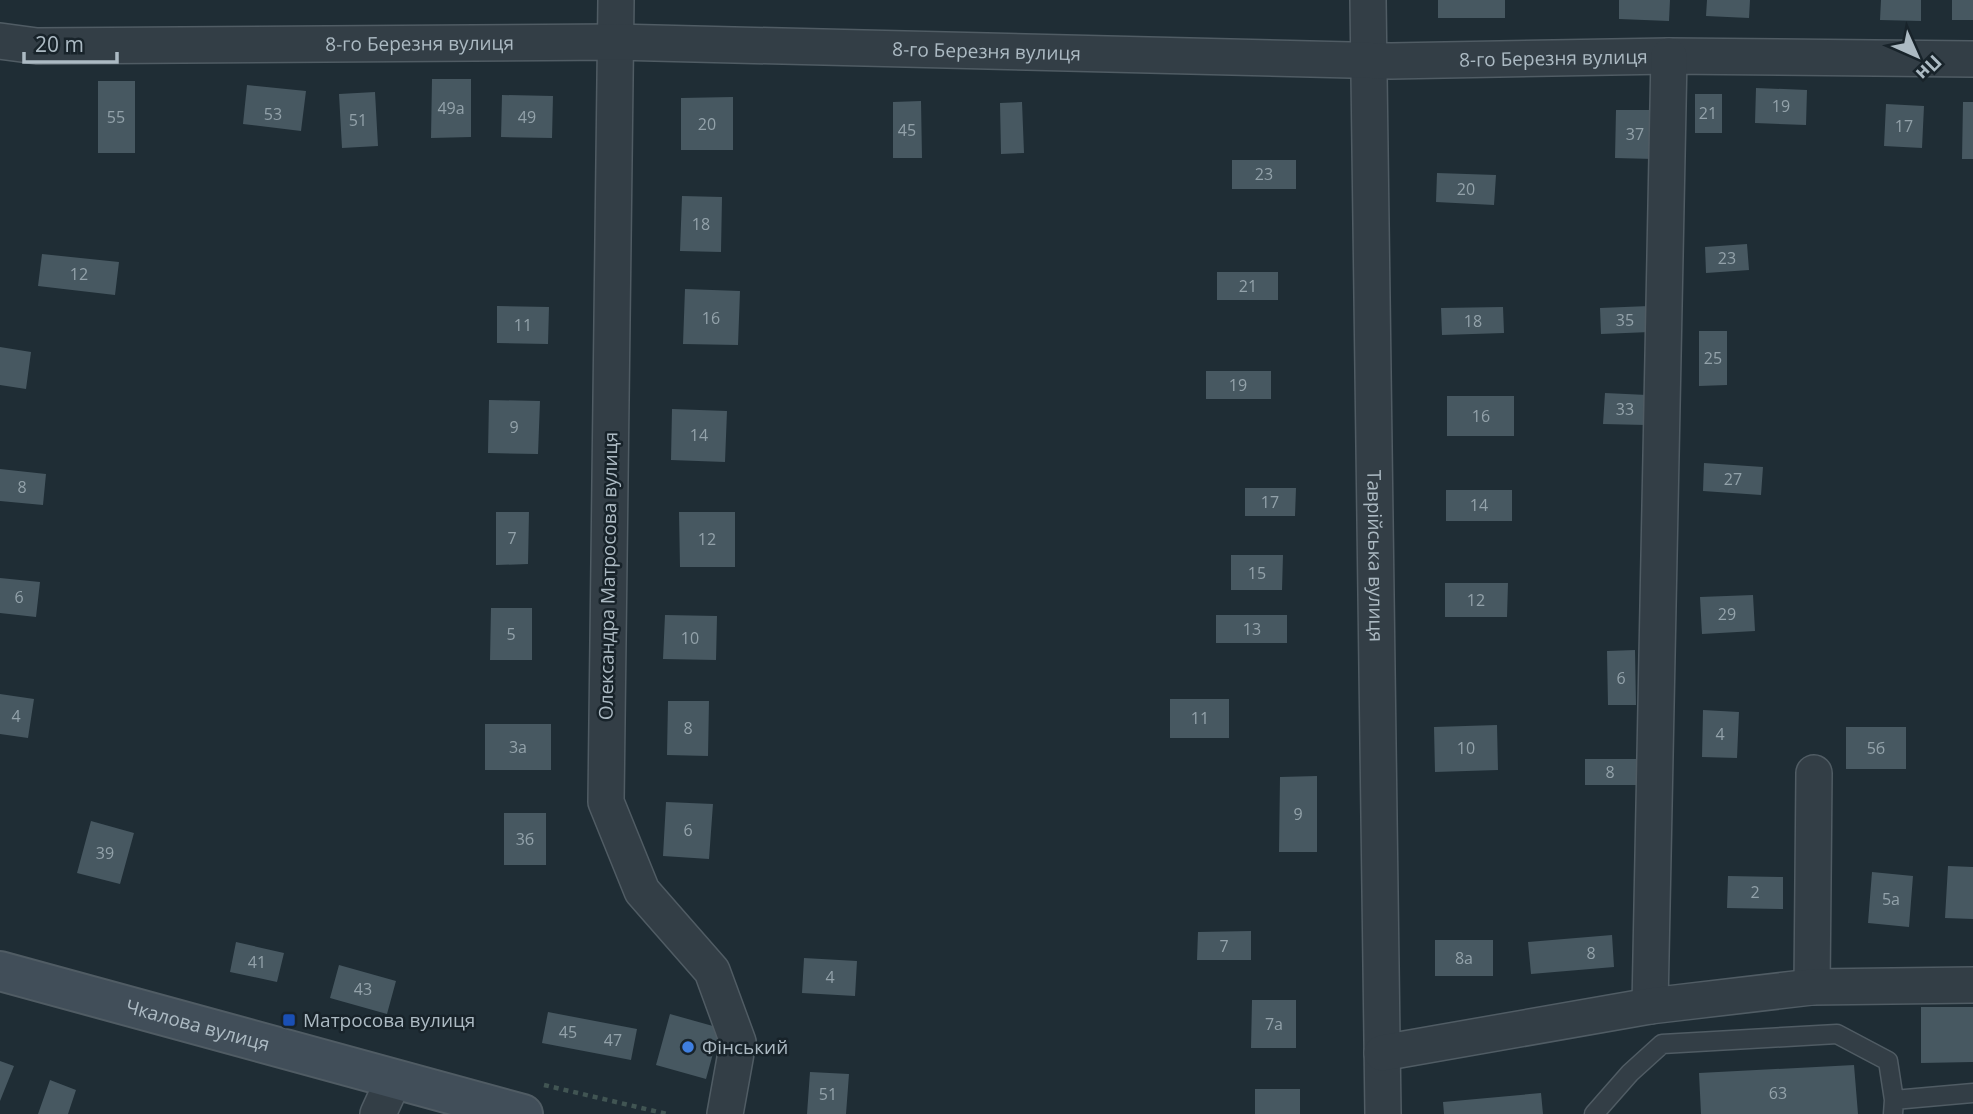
<svg xmlns="http://www.w3.org/2000/svg" width="1973" height="1114" font-family="'Open Sans',sans-serif">
	<style>
		.building { fill: #475861 }
		.lines { fill: none; stroke-linecap: round; stroke-linejoin: round }
		.service-casing { stroke: #505c64; stroke-width: 21 }
		.minor-casing { stroke: #505c64; stroke-width: 38 }
		.secondary-casing { stroke: #505c64; stroke-width: 42 }
		.path { stroke: #415553; stroke-width: 4.5; stroke-dasharray: 5 5; stroke-linecap: butt }
		.service { stroke: #333e46; stroke-width: 18 }
		.minor { stroke: #333e46; stroke-width: 35 }
		.secondary { stroke: #414e59; stroke-width: 38 }
		.transit-dot { fill: #1a4fb4; stroke: #18232a; stroke-width: 2.5 }
		.shop-dot { fill: #3f7fe0; stroke: #18232a; stroke-width: 2.5 }
		.labels { text-anchor: middle; stroke-width: 5; stroke-linejoin: round; paint-order: stroke }
		.number-label { font-size: 16px; fill: #93a2aa }
		.street-label { font-size: 19px; fill: #acbac3; stroke: #18232a }
		.poi-label { font-size: 19px; fill: #acbac3; stroke: #18232a; text-anchor: start }
	</style>
	<rect width="100%" height="100%" fill="#1f2d35"/>
	<path class="building" d="M1438,0H1505V18H1438Z
		M1619,0H1670L1669,21L1619,19Z
		M1707,0H1750L1749,18L1706,16Z
		M1881,0H1921V21L1880,20Z
		M1952,0H1973V20H1952Z
		M432,79H471V137L431,138Z
		M98,81H135V153H98Z
		M247,85L306,91L301,131L243,124Z
		M1756,88L1807,90L1806,125L1755,123Z
		M375,92L378,146L342,148L339,94Z
		M1695,94H1722V133H1695Z
		M502,95L553,96L552,138L501,137Z
		M733,97V150H681V98Z
		M921,101L922,158H893V102Z
		M1022,102L1024,153L1001,154L1000,103Z
		M1963,102H1973V159H1962Z
		M1886,104L1924,106L1922,148L1884,146Z
		M1616,110H1654V159L1615,158Z
		M1232,160H1296V189H1232Z
		M1437,173L1496,175L1494,205L1436,202Z
		M682,196L722,197L721,252L680,251Z
		M1747,244L1749,270L1706,273L1705,247Z
		M42,254L119,262L115,295L38,286Z
		M1217,272H1278V300H1217Z
		M685,289L740,291L738,345L683,344Z
		M497,306L549,307L548,344L497,343Z
		M1649,306L1650,332L1601,334L1600,308Z
		M1503,307L1504,333L1442,335L1441,308Z
		M1699,331H1727V385L1699,386Z
		M0,347L31,352L26,389L0,385Z
		M1206,371H1271V399H1206Z
		M1605,393L1647,395L1646,425L1603,424Z
		M1447,396H1514V436H1447Z
		M489,400L540,401L538,454L488,453Z
		M672,409L727,411L725,462L671,460Z
		M1704,463L1763,467L1761,495L1703,491Z
		M0,469L46,474L43,505L0,501Z
		M1245,488H1296L1295,516H1245Z
		M1446,490H1512V521H1446Z
		M496,512H529L528,564L496,565Z
		M679,512H735V567H680Z
		M1231,555H1283L1282,590H1231Z
		M0,578L40,582L36,617L0,613Z
		M1445,583H1508L1507,617H1445Z
		M1753,595L1755,631L1702,634L1700,597Z
		M491,608H532V660H490Z
		M665,615L717,616L716,660L663,659Z
		M1216,615H1287V643H1216Z
		M1635,650L1636,705H1608L1607,651Z
		M0,694L34,699L28,738L0,734Z
		M1170,699H1229V738H1170Z
		M668,701H709L708,756L667,755Z
		M1703,710L1739,712L1737,758L1702,757Z
		M485,724H551V770H485Z
		M1497,725L1498,770L1435,772L1434,727Z
		M1846,727H1906V769H1846Z
		M1585,759H1636V785H1585Z
		M1317,776V852H1279L1280,777Z
		M666,802L713,804L709,859L663,856Z
		M504,813H546V865H504Z
		M91,821L134,833L120,884L77,873Z
		M1948,866L1973,867V919L1945,918Z
		M1872,872L1913,876L1909,927L1868,923Z
		M1728,876L1783,877V909L1727,908Z
		M1251,931V960H1197L1198,932Z
		M1612,935L1614,967L1531,974L1528,942Z
		M1435,940H1493V976H1435Z
		M236,942L284,953L277,982L230,972Z
		M804,958L857,961L855,996L802,993Z
		M339,965L396,981L387,1014L330,998Z
		M1252,1000H1296V1048H1251Z
		M1921,1007H1973V1062L1921,1063Z
		M548,1012L637,1029L631,1060L542,1043Z
		M670,1014L720,1028L706,1079L656,1065Z
		M0,1061L14,1066L0,1101Z
		M1854,1065L1858,1114H1701L1699,1073Z
		M810,1072L849,1074L846,1114H807Z
		M50,1080L76,1090L68,1114H38Z
		M1255,1089H1300V1114H1255Z
		M1541,1093L1543,1114H1444L1443,1102Z"/>
	<g class="lines">
		<g class="service-casing">
			<path id="service" d="M1894,1100L1973,1093
				M1594,1114L1630,1073L1662,1044L1837,1034L1888,1061L1894,1100L1893,1114"/>
		</g>
		<g class="minor-casing">
			<g id="minor">
				<path d="M616,0L606,802L642,891L712,971L738,1042L725,1114"/>
				<path id="s1" d="M1368,0L1383,1114"/>
				<path id="s2" d="M0,41L37,46L615,42L1391,61L1669,56L1973,59"/>
				<path d="M1812,987L1814,773"/>
				<path d="M1650,1006L1669,56"/>
				<path d="M1382,1053L1650,1006L1812,987L1973,985"/>
				<path d="M378,1114L394,1079"/>
			</g>
		</g>
		<g class="secondary-casing">
			<g id="secondary">
				<path id="s3" d="M0,971L523,1114"/>
			</g>
		</g>
		<path class="path" d="M544,1085L667,1114"/>
		<use href="#service" class="service"/>
		<use href="#minor" class="minor"/>
		<use href="#secondary" class="secondary"/>
	</g>
	<rect class="transit-dot" x="282" y="1013" width="14" height="14" rx="3.5"/>
	<circle class="shop-dot" cx="688" cy="1047" r="7"/>
	<g class="labels">
		<g class="number-label">
			<text x="1781" y="112">19</text>
			<text x="451" y="114">49а</text>
			<text x="1708" y="119">21</text>
			<text x="273" y="120">53</text>
			<text x="116" y="123">55</text>
			<text x="527" y="123">49</text>
			<text x="358" y="126">51</text>
			<text x="707" y="130">20</text>
			<text x="1904" y="132">17</text>
			<text x="907" y="136">45</text>
			<text x="1635" y="140">37</text>
			<text x="1264" y="180">23</text>
			<text x="1466" y="195">20</text>
			<text x="701" y="230">18</text>
			<text x="1727" y="264">23</text>
			<text x="79" y="280">12</text>
			<text x="1248" y="292">21</text>
			<text x="711" y="324">16</text>
			<text x="1625" y="326">35</text>
			<text x="1473" y="327">18</text>
			<text x="523" y="331">11</text>
			<text x="1713" y="364">25</text>
			<text x="1238" y="391">19</text>
			<text x="1625" y="415">33</text>
			<text x="1481" y="422">16</text>
			<text x="514" y="433">9</text>
			<text x="699" y="441">14</text>
			<text x="1733" y="485">27</text>
			<text x="22" y="493">8</text>
			<text x="1270" y="508">17</text>
			<text x="1479" y="511">14</text>
			<text x="512" y="544">7</text>
			<text x="707" y="545">12</text>
			<text x="1257" y="579">15</text>
			<text x="19" y="603">6</text>
			<text x="1476" y="606">12</text>
			<text x="1727" y="620">29</text>
			<text x="1252" y="635">13</text>
			<text x="511" y="640">5</text>
			<text x="690" y="644">10</text>
			<text x="1621" y="684">6</text>
			<text x="16" y="722">4</text>
			<text x="1200" y="724">11</text>
			<text x="688" y="734">8</text>
			<text x="1720" y="740">4</text>
			<text x="518" y="753">3а</text>
			<text x="1466" y="754">10</text>
			<text x="1876" y="754">5б</text>
			<text x="1610" y="778">8</text>
			<text x="1298" y="820">9</text>
			<text x="688" y="836">6</text>
			<text x="525" y="845">3б</text>
			<text x="105" y="859">39</text>
			<text x="1755" y="898">2</text>
			<text x="1891" y="905">5а</text>
			<text x="1224" y="952">7</text>
			<text x="1591" y="959">8</text>
			<text x="1464" y="964">8а</text>
			<text x="257" y="968">41</text>
			<text x="830" y="983">4</text>
			<text x="363" y="995">43</text>
			<text x="1274" y="1030">7а</text>
			<text x="568" y="1038">45</text>
			<text x="613" y="1046">47</text>
			<text x="1778" y="1099">63</text>
			<text x="828" y="1100">51</text>
		</g>
		<g class="street-label">
			<text dy="7" stroke="none"><textPath href="#s2" startOffset="420">8-го Березня вулиця</textPath></text>
			<text dy="7" stroke="none"><textPath href="#s2" startOffset="987">8-го Березня вулиця</textPath></text>
			<text dy="7" stroke="none"><textPath href="#s2" startOffset="1554">8-го Березня вулиця</textPath></text>
			<text dy="7" stroke="none"><textPath href="#s1" startOffset="556">Таврійська вулиця</textPath></text>
			<text transform="translate(608 576) rotate(-89)" y="7">Олександра Матросова вулиця</text>
			<text dy="7" stroke="none"><textPath href="#s3" startOffset="205">Чкалова вулиця</textPath></text>
		</g>
		<g class="poi-label">
			<text x="303" y="1027">Матросова вулиця</text>
			<text x="702" y="1054">Фінський</text>
		</g>
	</g>
	<g transform="translate(1917 56) rotate(135)" stroke="#18232a" stroke-width="5" paint-order="stroke">
	<path d="M0-5L12 26L0 18L-12 26Z" fill="#acbac3"/>
	<text y="-10" font-size="19" font-weight="bold" text-anchor="middle" fill="#acbac3">Пн</text>
	</g>
	<path d="M24 52v10h93v-10" fill="none" stroke="#acbac3" stroke-width="3.5"/>
	<text x="35" y="52" font-size="21" fill="#acbac3" stroke="#18232a" stroke-width="5" paint-order="stroke">20 m</text>
</svg>
